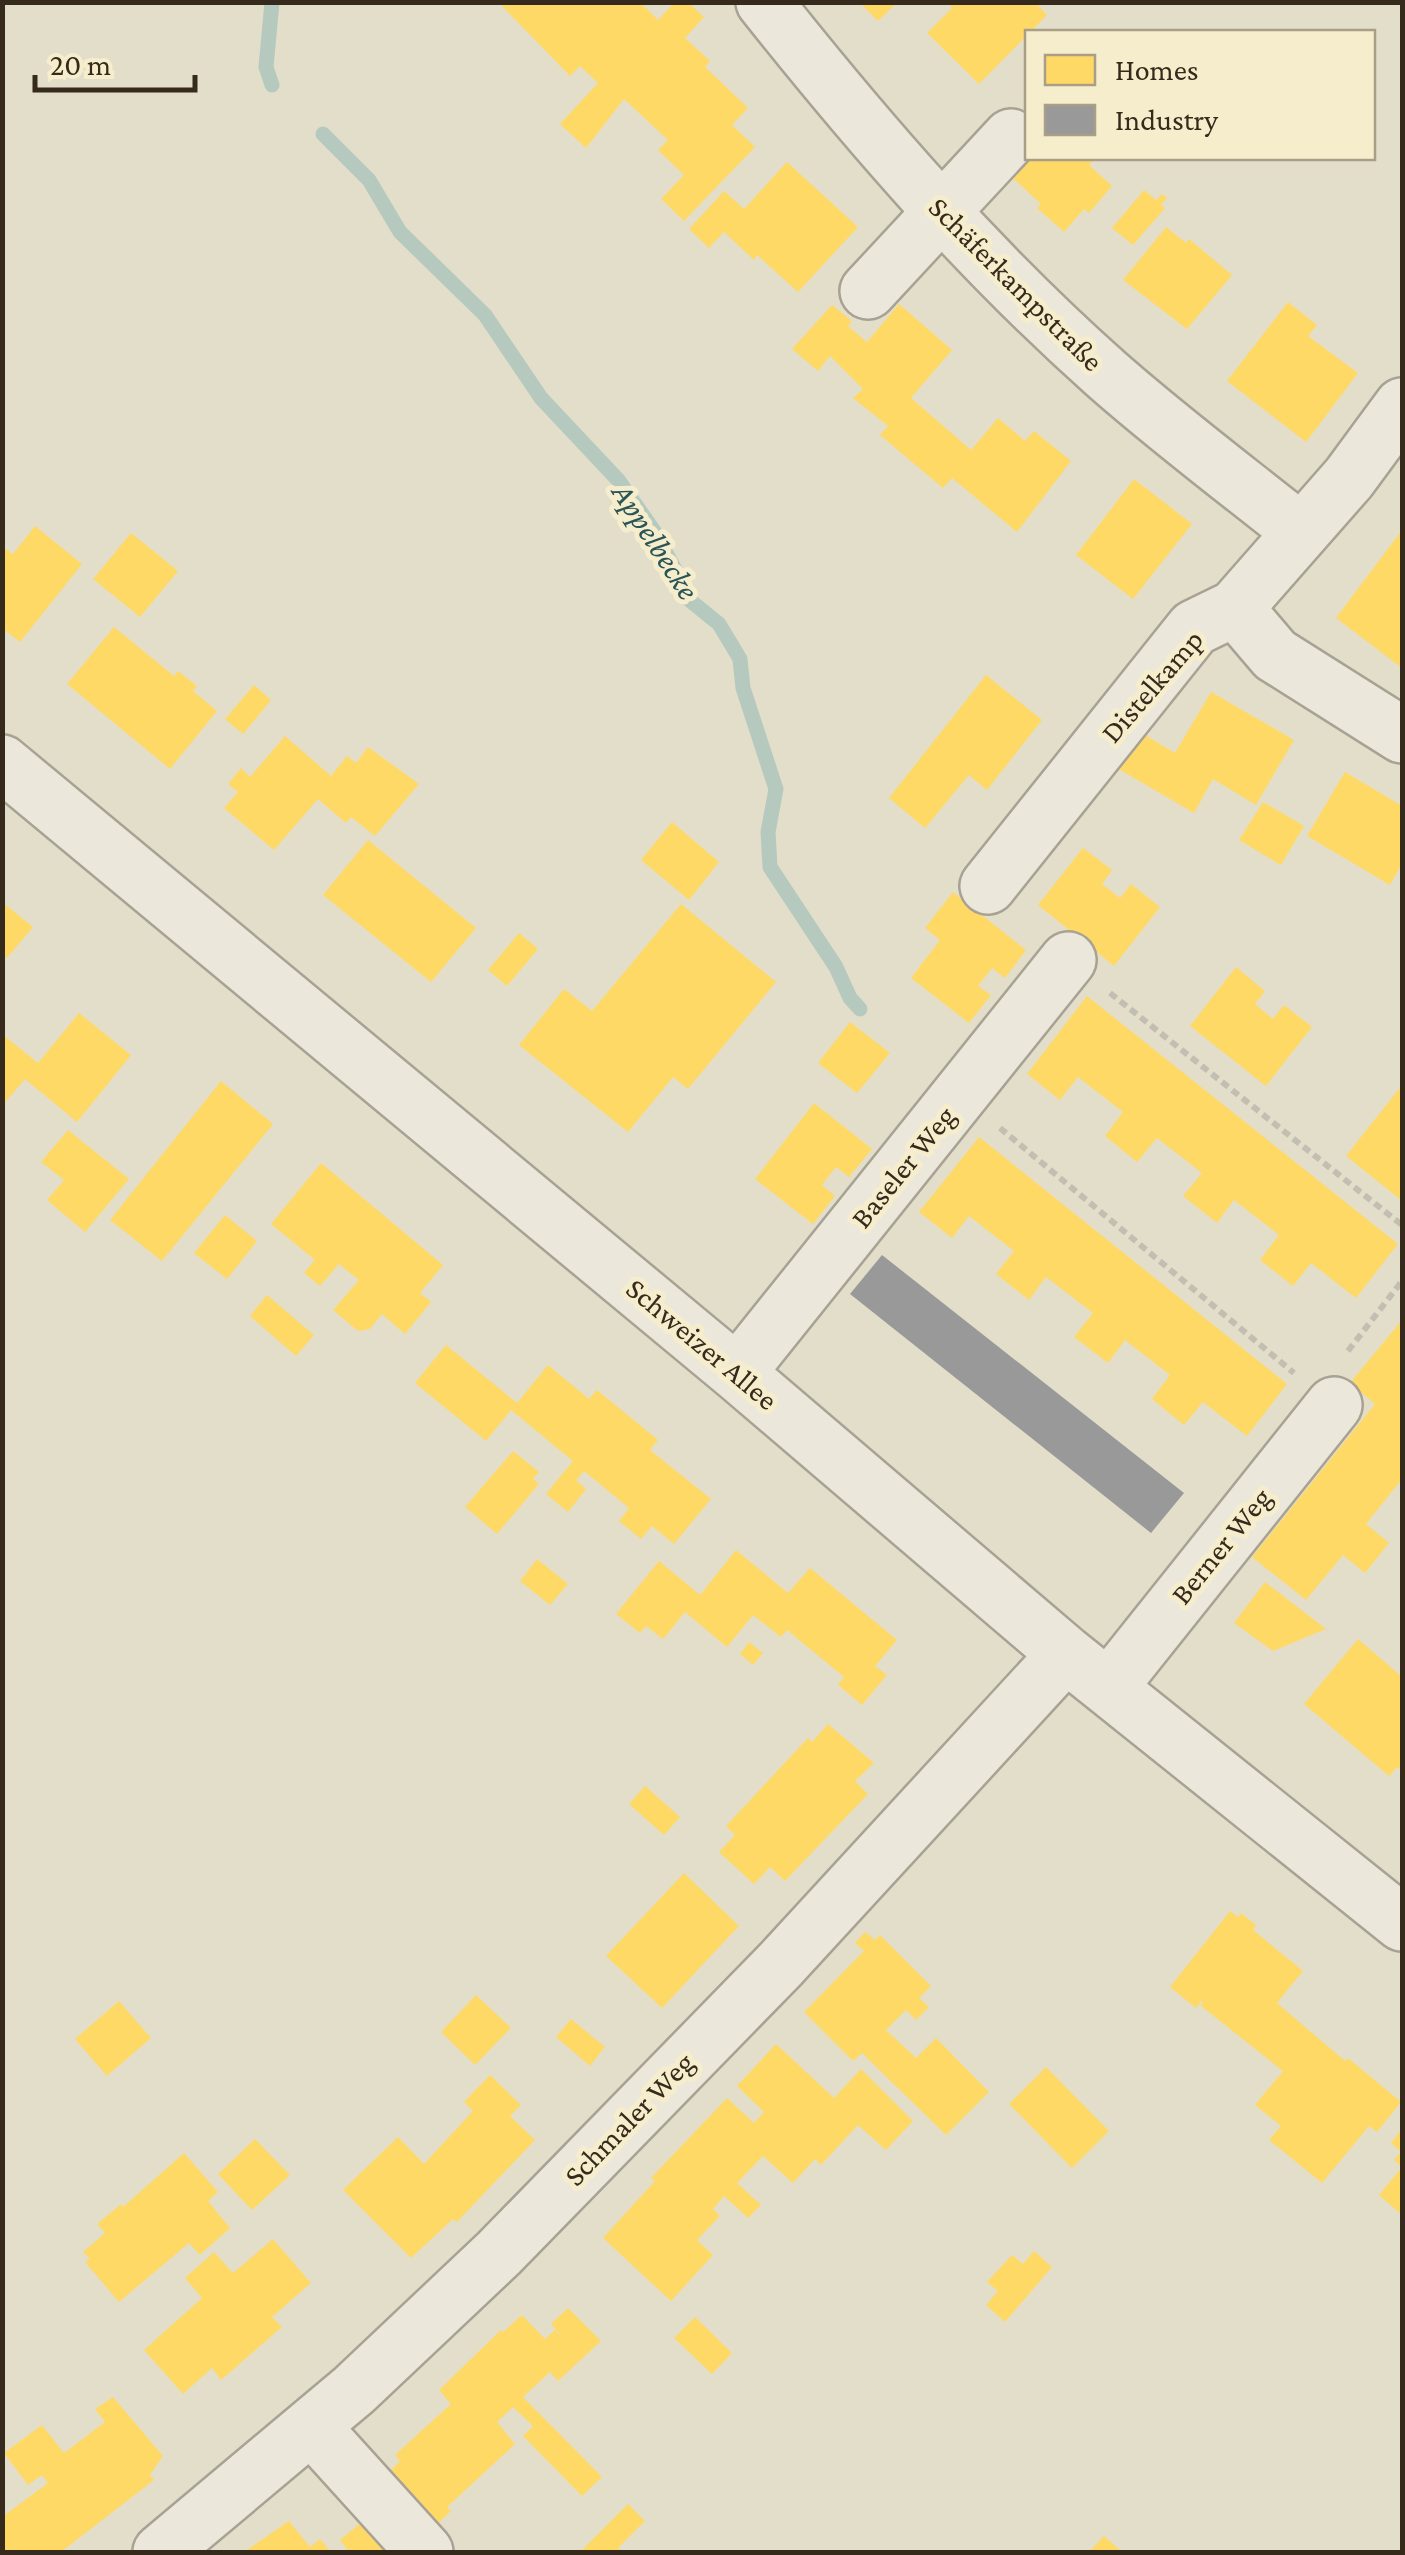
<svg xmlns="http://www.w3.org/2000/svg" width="1405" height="2555" font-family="'Crimson Pro',serif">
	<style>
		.homes { fill: #ffd966 }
		.industry { fill: #999 }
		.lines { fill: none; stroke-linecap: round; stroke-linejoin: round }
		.stream { stroke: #b5c9be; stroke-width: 15 }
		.minor-casing { stroke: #a7a293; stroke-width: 60 }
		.path { stroke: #c3beb2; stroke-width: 6; stroke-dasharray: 8 5; stroke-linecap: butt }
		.minor { stroke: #ebe7db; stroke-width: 55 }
		.labels { text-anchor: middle; stroke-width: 10; stroke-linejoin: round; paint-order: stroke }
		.street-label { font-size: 30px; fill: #352a1b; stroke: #f6edcd }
		.water-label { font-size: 32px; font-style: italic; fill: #2a5556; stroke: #f6edcd }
	</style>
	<rect width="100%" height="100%" fill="#e3dec9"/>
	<path class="homes" d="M498,2H640L658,20L675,2H688L704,17L685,38L710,61L705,67L748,108L732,125L755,147L684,221L661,199L684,175L658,150L668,140L624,99L586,148L560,124L598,83L580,66L570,76Z
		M859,2H898L878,21Z
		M946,2H1035L1047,15L979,84L927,33L952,8Z
		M1028,158H1096L1089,165L1112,186L1089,213L1084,209L1064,232L1037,208L1041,204L1005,171Z
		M787,162L858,227L798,292L757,255L754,260L724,232L709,248L689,229L724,191L744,209Z
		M1144,190L1156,200L1162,194L1167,198L1161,205L1165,208L1133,245L1112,228Z
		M1166,227L1186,243L1189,239L1232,275L1187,329L1123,280Z
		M1288,302L1317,325L1308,336L1358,373L1306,442L1227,381Z
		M899,304L952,350L911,398L971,450L998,418L1025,441L1034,431L1071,461L1017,532L952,478L943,488L880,435L888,426L853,398L863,389L830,356L818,371L792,349L832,305L852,321L848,326L867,342Z
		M1134,479L1192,524L1133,599L1076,555Z
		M35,526L82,564L20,642L2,628V546L13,554Z
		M1402,530V668L1336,618Z
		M131,533L178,571L140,617L93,579Z
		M114,627L174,676L178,671L197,686L193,691L217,711L170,769L67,684Z
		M986,675L1042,720L987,790L969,775L925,828L889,798Z
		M254,685L271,700L243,734L225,719Z
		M1211,692L1294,740L1256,805L1213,779L1194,813L1110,764L1133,728L1175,753Z
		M285,736L331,776L347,756L356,763L368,747L419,784L375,836L351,817L346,823L318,799L274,850L224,808L238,792L228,784L241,768L250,777Z
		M1345,772L1402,806V864L1390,885L1307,836Z
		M1263,802L1304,826L1281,865L1239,840Z
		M672,822L719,862L689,900L641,860Z
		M368,840L476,928L431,982L323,895Z
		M1083,848L1112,870L1102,884L1120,898L1131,884L1160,907L1114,966L1038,905Z
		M953,892L1026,950L1005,978L992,968L978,986L991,995L969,1023L911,978L940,940L925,928Z
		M2,902L33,927L7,958L2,954Z
		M681,904L776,982L688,1089L673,1077L628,1132L519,1045L564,989L592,1011Z
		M519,933L538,949L507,986L488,970Z
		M1236,967L1265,991L1255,1004L1273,1019L1284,1005L1312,1027L1266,1086L1190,1026Z
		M1087,996L1398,1244L1356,1298L1311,1263L1293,1286L1260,1260L1279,1235L1234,1200L1217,1223L1183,1196L1202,1173L1157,1138L1137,1162L1105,1136L1123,1112L1078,1077L1060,1100L1027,1074Z
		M79,1013L131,1055L77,1122L25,1079L2,1106V1034L38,1063Z
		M850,1022L890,1053L857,1093L818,1063Z
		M221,1081L273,1124L162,1261L110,1220Z
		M1402,1085V1198L1401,1200L1346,1156Z
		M814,1103L872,1149L849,1177L836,1167L822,1185L835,1196L813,1224L755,1179Z
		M68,1130L129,1179L85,1232L47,1200L64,1180L41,1162Z
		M979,1137L1287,1384L1247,1436L1203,1402L1184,1425L1152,1399L1170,1375L1125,1340L1108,1363L1074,1337L1093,1313L1046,1277L1029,1300L996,1274L1014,1251L969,1216L952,1238L919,1212Z
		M321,1163L443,1265L420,1293L431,1302L405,1334L382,1314L370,1329L358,1331L333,1310L359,1280L339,1264L320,1286L304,1273L315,1260L271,1224Z
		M225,1215L257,1241L227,1279L194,1253Z
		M267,1295L314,1335L296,1356L250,1316Z
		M1402,1320V1479L1366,1524L1389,1543L1365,1573L1343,1555L1306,1600L1252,1557L1375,1404L1350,1383Z
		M446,1345L517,1403L548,1365L589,1399L597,1390L658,1440L650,1450L711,1499L674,1544L652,1526L641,1539L619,1521L629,1508L584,1471L576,1480L586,1489L568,1512L546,1494L573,1461L511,1410L486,1441L415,1383Z
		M513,1451L539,1472L533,1479L539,1484L497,1534L465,1507Z
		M736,1550L788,1593L810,1568L897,1640L875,1666L887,1675L862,1705L838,1685L844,1677L787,1630L781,1637L753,1615L727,1647L685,1612L663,1639L646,1626L640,1633L616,1614L659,1561L700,1595Z
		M537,1559L568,1584L550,1605L520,1581Z
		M1265,1582L1326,1629L1273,1651L1234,1623Z
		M1358,1639L1402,1677V1771L1397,1767L1389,1776L1304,1704Z
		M749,1642L763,1653L753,1665L740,1654Z
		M828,1724L874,1763L855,1781L868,1794L785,1881L770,1867L754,1884L719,1852L735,1835L726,1826L808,1738L812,1742Z
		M645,1786L680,1817L664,1835L629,1804Z
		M684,1873L739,1926L662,2008L606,1956Z
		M1230,1911L1238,1917L1241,1913L1256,1925L1253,1930L1303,1971L1277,2003L1345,2061L1348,2058L1401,2102L1377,2132L1369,2126L1322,2183L1269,2140L1281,2126L1255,2105L1283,2071L1201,2006L1203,1999L1196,2008L1170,1987Z
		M865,1932L875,1940L880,1935L931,1986L919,1998L929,2007L916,2020L906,2010L886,2030L916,2058L936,2038L989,2092L946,2135L862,2053L853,2061L804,2012L864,1951L855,1943Z
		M476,1995L511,2028L475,2065L441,2032Z
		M119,2001L151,2038L107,2076L75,2039Z
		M571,2019L605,2047L590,2066L556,2037Z
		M776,2044L834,2098L861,2069L913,2121L886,2150L858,2125L821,2165L815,2159L793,2183L763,2156L737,2183L761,2205L748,2218L724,2196L713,2209L720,2216L697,2240L713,2255L671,2301L603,2238L655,2181L651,2178L727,2098L754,2123L764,2112L737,2086Z
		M1046,2067L1109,2131L1072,2168L1009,2104Z
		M490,2075L521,2105L510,2116L535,2140L457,2222L453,2219L411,2258L343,2190L398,2137L424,2164L473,2111L464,2102Z
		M1402,2129V2167L1394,2160L1401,2152L1391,2143Z
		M255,2139L290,2175L252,2210L218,2174Z
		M184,2153L218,2192L208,2201L230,2228L200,2255L189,2243L119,2302L85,2262L90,2259L83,2252L105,2233L97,2224L121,2204L123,2207Z
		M1402,2167V2215L1379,2195Z
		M273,2239L311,2283L272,2317L282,2327L221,2380L212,2368L183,2394L144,2350L202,2298L185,2278L214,2252L233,2273Z
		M1034,2251L1052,2267L1005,2322L986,2305L998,2291L987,2282L1012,2255L1023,2264Z
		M568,2308L601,2341L558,2381L550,2372L523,2397L602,2477L582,2496L523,2436L533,2426L513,2407L497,2422L515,2444L447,2507L451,2511L432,2529L383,2478L400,2461L395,2455L451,2404L439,2390L501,2330L503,2332L522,2315L545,2339L555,2330L564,2339L551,2324Z
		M695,2317L732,2353L712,2374L674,2338Z
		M113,2397L163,2456L150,2475L154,2480L61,2552H2V2517L48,2483L42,2475L28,2485L4,2453L42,2425L64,2453L105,2422L95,2409Z
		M628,2504L645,2521L618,2548L623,2552H583L581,2551Z
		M289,2521L310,2547L320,2539L331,2552H244Z
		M363,2521L392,2552H349L340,2540Z
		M1104,2536L1122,2552H1089Z"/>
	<path class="industry" d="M882,1255L1184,1493L1151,1533L850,1294Z"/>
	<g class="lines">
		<path class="stream" d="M272,2L266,67L272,85
			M323,134L369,180L400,232L485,315L541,398L619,481L654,531L677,573L687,598L719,624L740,659L743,688L776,789L768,832L770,867L836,967L850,998L860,1009"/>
		<g class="minor-casing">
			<path id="minor" d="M764,2C869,134 979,261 1105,373C1167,428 1235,479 1300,531
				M868,291L1011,137
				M1235,608L1275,655L1402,735
				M2,763L737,1373L1066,1654L1402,1923
				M988,886L1194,628L1235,608L1349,478L1402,406
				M737,1373L1068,960
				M1109,1687L1334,1405
				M311,2426L425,2552
				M161,2552L354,2390L499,2253L781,1964L1066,1654"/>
		</g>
		<path class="path" d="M1110,993L1402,1225
			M1000,1128L1294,1373
			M1348,1351L1402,1281"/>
		<use href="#minor" class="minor"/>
	</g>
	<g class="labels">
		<g class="street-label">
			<text transform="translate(1016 284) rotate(45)" y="10">Schäferkampstraße</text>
			<text transform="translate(1152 686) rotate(-49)" y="10">Distelkamp</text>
			<text transform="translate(903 1167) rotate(-51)" y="10">Baseler Weg</text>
			<text transform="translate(702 1344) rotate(40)" y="10">Schweizer Allee</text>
			<text transform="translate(1221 1546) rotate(-51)" y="10">Berner Weg</text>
			<text transform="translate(629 2119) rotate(-46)" y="10">Schmaler Weg</text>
		</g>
		<g class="water-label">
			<text transform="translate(656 541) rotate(57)" y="11">Appelbecke</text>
		</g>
	</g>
	<rect width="1405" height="2555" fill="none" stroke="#352a1b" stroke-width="10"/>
	<rect x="1025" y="30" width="350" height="130" fill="#f6edcd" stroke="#a99f86" stroke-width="2.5"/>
	<rect x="1045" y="55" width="50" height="30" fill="#ffd966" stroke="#a99f86" stroke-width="2.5"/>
	<text x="1115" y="80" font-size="30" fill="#352a1b">Homes</text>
	<rect x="1045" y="105" width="50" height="30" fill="#999999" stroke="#a99f86" stroke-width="2.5"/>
	<text x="1115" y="130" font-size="30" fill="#352a1b">Industry</text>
	<path d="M35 75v15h160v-15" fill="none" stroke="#352a1b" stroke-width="5"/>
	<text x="50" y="75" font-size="30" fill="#352a1b" stroke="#f6edcd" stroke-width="8" paint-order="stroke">20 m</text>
</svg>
